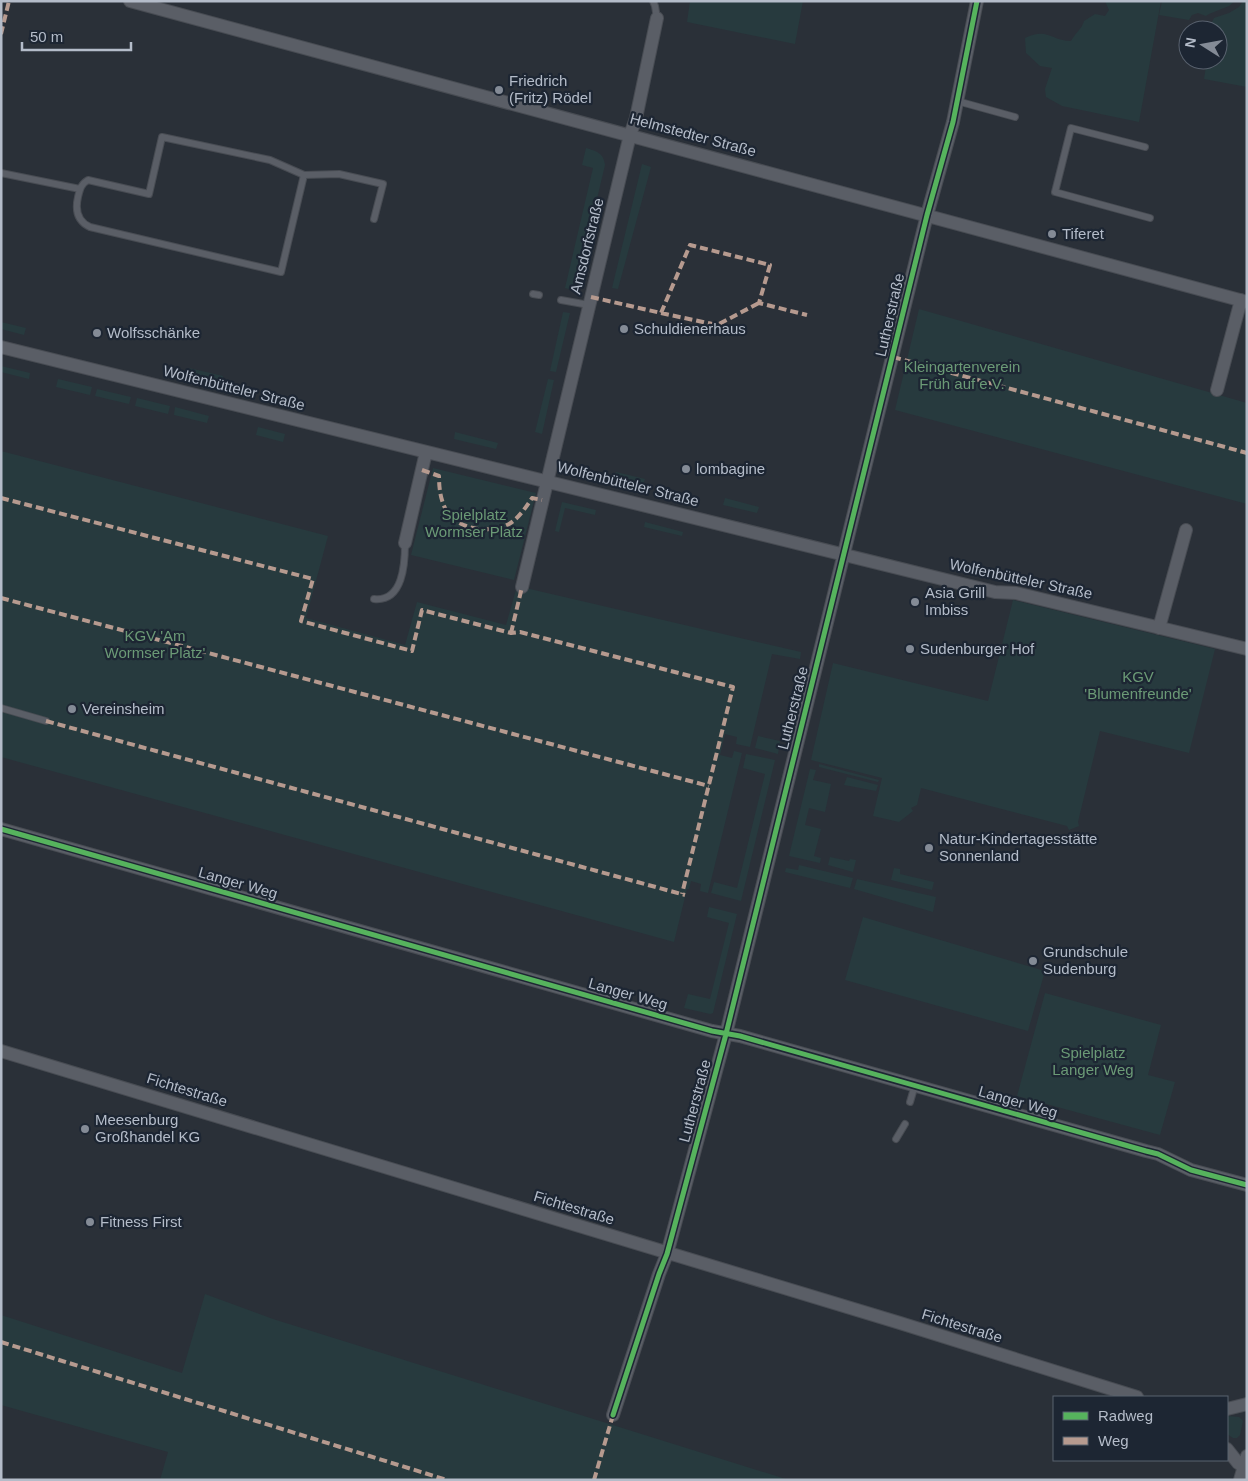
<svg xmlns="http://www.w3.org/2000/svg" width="1248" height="1481" font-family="Helvetica,sans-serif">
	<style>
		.green { fill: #273a3e }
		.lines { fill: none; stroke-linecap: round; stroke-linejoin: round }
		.lane-casing { stroke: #484c53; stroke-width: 8 }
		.street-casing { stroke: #484c53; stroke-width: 14 }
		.lane { stroke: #5a5e66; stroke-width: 6 }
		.street { stroke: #5a5e66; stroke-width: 12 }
		.quiet { stroke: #b69a8f; stroke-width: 4; stroke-dasharray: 8 4; stroke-linecap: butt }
		.cycleway-casing { stroke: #1d2633; stroke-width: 8 }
		.cycleway { stroke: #56b35d; stroke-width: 5 }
		.poi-dot { fill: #848b96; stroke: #1d2633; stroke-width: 2 }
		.labels { text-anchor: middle; stroke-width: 4.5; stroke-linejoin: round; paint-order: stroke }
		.poi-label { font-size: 15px; fill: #b4bcc9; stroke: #1d2633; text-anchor: start }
		.street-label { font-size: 15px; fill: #b4bcc9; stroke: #1d2633 }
		.park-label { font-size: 15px; fill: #6b9a76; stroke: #1d2633 }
	</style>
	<rect width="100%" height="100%" fill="#2a3038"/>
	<path class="green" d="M690,1H803L795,44L687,22Z
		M1105,1H1161L1139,122L1062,106L1046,97L1045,89L1052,68L1040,66L1026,53L1025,38C1048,27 1051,41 1071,41C1075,33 1082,29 1084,21L1095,14L1105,16L1109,10Z
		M1162,1H1235L1229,6L1209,14L1206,16L1198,13L1192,15L1189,20L1159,15Z
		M1243,1H1247V87L1204,79L1207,60H1218V30H1213L1214,25L1211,24L1214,18L1229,13L1239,7Z
		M586,148C596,151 604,153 605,165L576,288L572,290L565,288L593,168L582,165Z
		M642,164L651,167L618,289L612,288Z
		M919,309L1247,403V504L895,410Z
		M563,312L570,313L556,372L550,371Z
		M1,322L26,328L24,335L1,329Z
		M1,366L30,373L29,379L1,372Z
		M189,368L223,376L222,383L187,374Z
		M58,379L92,387L90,395L56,387Z
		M548,379L554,380L542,434L535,432Z
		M97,389L131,397L129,404L95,396Z
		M137,398L170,406L168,414L135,406Z
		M175,407L209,416L207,423L174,415Z
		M258,427L285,434L283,442L256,435Z
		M455,432L498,443L496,449L454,439Z
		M1,451L328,536L306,618L405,645L417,602L506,625L517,586L801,652L800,659L772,654L750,747L736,744L737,737L725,734L720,755L732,758L734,751L742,753L708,893L700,891L701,884L691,881L689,889H687L674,942L1,757Z
		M433,468L536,493L514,580L411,555Z
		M616,472L645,479L643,485L614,478Z
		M725,498L759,507L757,513L723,505Z
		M562,502L596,510L595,515L565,508L559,532L555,531Z
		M645,522L683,532L682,536L644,527Z
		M1013,600L1215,649L1189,753L1100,731L1078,822L1079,826L1069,830L1067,826L921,788L917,805L911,808L913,811L899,822L873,816L882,778L811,760L833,663L988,701Z
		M758,736L780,741L778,754L755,748Z
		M746,754L775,760L741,901L711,893L714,882L737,888L765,774L743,768Z
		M819,764L879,780L878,782L819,767Z
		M810,769L816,770L813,780L831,784L825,812L809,808L805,825L821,829L814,856L821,858L820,863L789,856Z
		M847,777L878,785L876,791L844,785Z
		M830,857L849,861L850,859L856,860L853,872L828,865Z
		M799,865L853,878L850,888L785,872L786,868L798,870Z
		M894,868L900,869V874L934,882L932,890L891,880Z
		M857,879L936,897L933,912L854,889Z
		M709,907L737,914L713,1013L710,1014L684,1008L688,994L710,999L729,923L707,917Z
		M863,917L1045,971L1028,1031L845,980Z
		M1045,993L1161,1025L1148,1075L1175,1082L1160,1135L1017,1096Z
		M205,1294L273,1319L789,1480H160L168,1452L1,1405V1315L182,1373Z
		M1227,1416L1239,1417L1243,1421L1240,1435L1237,1438H1233L1227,1434Z"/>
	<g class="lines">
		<g class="lane-casing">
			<path id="lane" d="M653,1L655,6L657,18
				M957,101L1015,117
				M1145,147L1071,128L1055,192L1150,218
				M1,173L80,189
				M304,175L270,160L162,137L149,194L88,180C81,184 80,189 78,197C75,210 77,221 90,227L281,272L304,175L339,174L383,184L374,219
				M533,294L539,295
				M561,300L589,305
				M374,599C403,602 405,564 405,543
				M1,708L46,721
				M910,1102L915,1085
				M896,1139L905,1124"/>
		</g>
		<g class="street-casing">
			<path id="street" d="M130,1L1247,302
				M1,347L995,592L1016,593L1247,649
				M1217,390L1241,300
				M405,543L426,452
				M522,587L630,135L636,118L657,18
				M1159,628L1186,530
				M1,829L712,1031L740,1036L1146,1151L1158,1154L1191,1170L1247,1185
				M1,1051L900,1323L1137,1397
				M1227,1409L1247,1404
				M613,1415L659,1274L667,1254L726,1034L927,215L953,122L977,1
				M1227,1449L1238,1463L1244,1467
				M1240,1480L1247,1456"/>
		</g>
		<use href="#lane" class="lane"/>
		<use href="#street" class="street"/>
		<path class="quiet" d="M1,34L9,1
			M591,297L661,313L690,245L770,265L759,303L807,315
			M661,313L717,325L759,303
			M893,357L1247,453
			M422,470L439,476C439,504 447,524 478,529C488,530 500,529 509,524C519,518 526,507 532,498L542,500
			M1,498L313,579L301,621L412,651L422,610L511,633L520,632L733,687L682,894
			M1,598L709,786
			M511,633L522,587
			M46,721L685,895
			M1,1342L447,1480
			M594,1480L613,1415"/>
		<g class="cycleway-casing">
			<path id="cycleway" d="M1,829L712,1031L740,1036L1146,1151L1158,1154L1191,1170L1247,1185
				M613,1415L659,1274L667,1254L726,1034L927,215L953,122L977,1"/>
		</g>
		<use href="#cycleway" class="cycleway"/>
	</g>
	<g class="poi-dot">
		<circle cx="499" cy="90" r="5"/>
		<circle cx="1052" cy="234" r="5"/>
		<circle cx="624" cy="329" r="5"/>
		<circle cx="97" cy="333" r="5"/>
		<circle cx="686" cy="469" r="5"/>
		<circle cx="915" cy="602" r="5"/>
		<circle cx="910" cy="649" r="5"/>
		<circle cx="72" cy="709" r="5"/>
		<circle cx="929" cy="848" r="5"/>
		<circle cx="1033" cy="961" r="5"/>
		<circle cx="85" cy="1129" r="5"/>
		<circle cx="90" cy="1222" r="5"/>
	</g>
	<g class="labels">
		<g class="poi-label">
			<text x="509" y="86">Friedrich<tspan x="509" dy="17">(Fritz) Rödel</tspan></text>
			<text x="1062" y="239">Tiferet</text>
			<text x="634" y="334">Schuldienerhaus</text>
			<text x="107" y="338">Wolfsschänke</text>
			<text x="696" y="474">lombagine</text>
			<text x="925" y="598">Asia Grill<tspan x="925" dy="17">Imbiss</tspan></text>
			<text x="920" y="654">Sudenburger Hof</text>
			<text x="82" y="714">Vereinsheim</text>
			<text x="939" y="844">Natur-Kindertagesstätte<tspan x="939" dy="17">Sonnenland</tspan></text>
			<text x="1043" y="957">Grundschule<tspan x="1043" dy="17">Sudenburg</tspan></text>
			<text x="95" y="1125">Meesenburg<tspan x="95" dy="17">Großhandel KG</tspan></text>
			<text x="100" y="1227">Fitness First</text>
		</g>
		<g class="street-label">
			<text transform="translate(693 135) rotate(15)" y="5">Helmstedter Straße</text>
			<text transform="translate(587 246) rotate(-76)" y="5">Amsdorfstraße</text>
			<text transform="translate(890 315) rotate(-77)" y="5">Lutherstraße</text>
			<text transform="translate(234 388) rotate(14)" y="5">Wolfenbütteler Straße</text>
			<text transform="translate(628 484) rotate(14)" y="5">Wolfenbütteler Straße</text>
			<text transform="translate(1021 579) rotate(12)" y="5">Wolfenbütteler Straße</text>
			<text transform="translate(793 708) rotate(-76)" y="5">Lutherstraße</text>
			<text transform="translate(238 883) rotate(16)" y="5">Langer Weg</text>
			<text transform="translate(628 994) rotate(16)" y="5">Langer Weg</text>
			<text transform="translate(187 1090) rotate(17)" y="5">Fichtestraße</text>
			<text transform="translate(695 1101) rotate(-75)" y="5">Lutherstraße</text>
			<text transform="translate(1018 1102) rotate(16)" y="5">Langer Weg</text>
			<text transform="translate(574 1208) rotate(17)" y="5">Fichtestraße</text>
			<text transform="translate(962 1326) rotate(17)" y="5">Fichtestraße</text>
		</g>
		<g class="park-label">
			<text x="962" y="372">Kleingartenverein<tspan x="962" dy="17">Früh auf e.V.</tspan></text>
			<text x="474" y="520">Spielplatz<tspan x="474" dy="17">Wormser Platz</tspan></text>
			<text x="155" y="641">KGV 'Am<tspan x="155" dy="17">Wormser Platz'</tspan></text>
			<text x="1138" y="682">KGV<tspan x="1138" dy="17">'Blumenfreunde'</tspan></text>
			<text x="1093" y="1058">Spielplatz<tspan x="1093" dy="17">Langer Weg</tspan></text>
		</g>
	</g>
	<rect width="1248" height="1481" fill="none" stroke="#b4bcc9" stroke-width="5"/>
	<rect x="1053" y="1396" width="175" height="65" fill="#1d2633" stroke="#59626f"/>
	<rect x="1063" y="1412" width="25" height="8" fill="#56b35d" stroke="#59626f"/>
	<text x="1098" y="1421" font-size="15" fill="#b4bcc9">Radweg</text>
	<rect x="1063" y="1437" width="25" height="8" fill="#b69a8f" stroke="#59626f"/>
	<text x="1098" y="1446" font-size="15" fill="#b4bcc9">Weg</text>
	<g transform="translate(1203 45) rotate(281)"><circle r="24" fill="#1d2633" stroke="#59626f"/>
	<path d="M0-4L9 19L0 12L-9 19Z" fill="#848b96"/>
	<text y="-8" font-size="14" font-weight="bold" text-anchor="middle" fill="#b4bcc9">N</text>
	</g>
	<path d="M22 42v8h109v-8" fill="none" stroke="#b4bcc9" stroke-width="2.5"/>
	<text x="30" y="42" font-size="15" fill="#b4bcc9" stroke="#1d2633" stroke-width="4" paint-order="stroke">50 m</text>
</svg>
